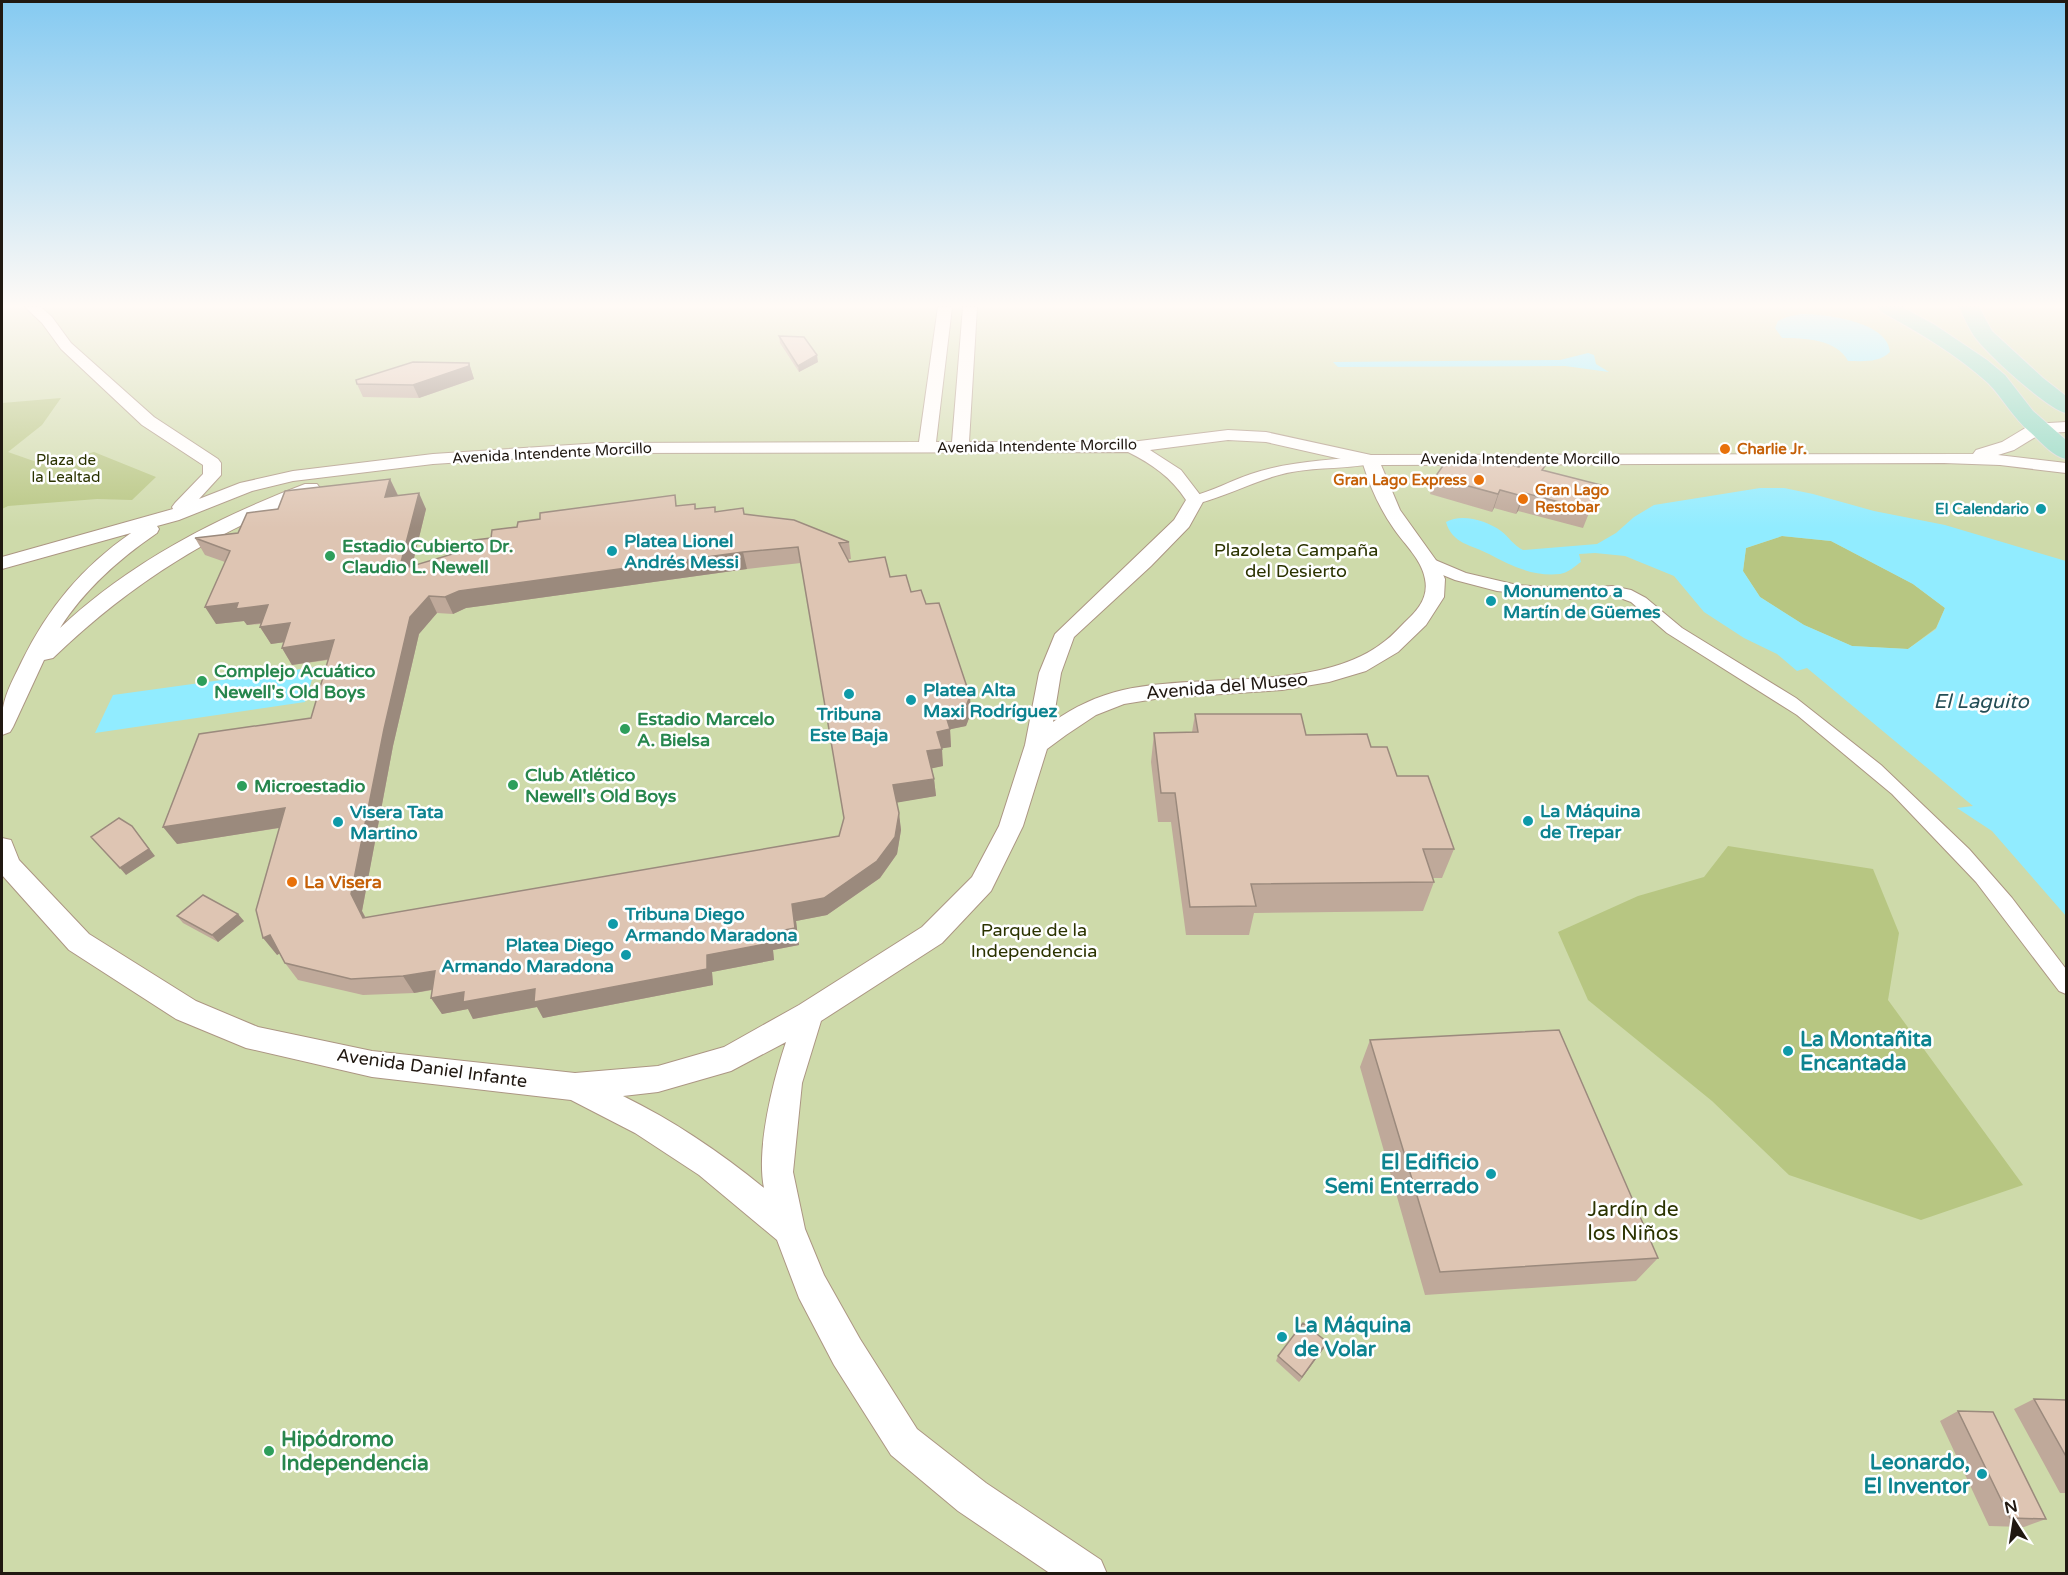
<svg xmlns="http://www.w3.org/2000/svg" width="2068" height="1575" font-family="'Varela Round',sans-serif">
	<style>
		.green { fill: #cedaaa }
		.forest { fill: #b7c682 }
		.water { fill: #91ecff; fill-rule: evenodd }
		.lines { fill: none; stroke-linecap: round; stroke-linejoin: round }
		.pedestrian-casing { stroke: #ac9683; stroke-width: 2 }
		.minor-casing { stroke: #ac9683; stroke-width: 2 }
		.primary-casing { stroke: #d7d5d4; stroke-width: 2 }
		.pedestrian { fill: #fff; fill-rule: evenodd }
		.minor { fill: #fff; fill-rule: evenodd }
		.primary { fill: #8cd7c0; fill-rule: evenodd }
		.wall { fill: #bfa99a; fill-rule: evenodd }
		.shaded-wall { fill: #9b8a7d }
		.building { fill: #dec5b3; stroke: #9b8a7d; stroke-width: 1.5; fill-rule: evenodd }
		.food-dot { fill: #e8710a; stroke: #fff; stroke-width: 2 }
		.culture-dot { fill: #0f9aa8; stroke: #fff; stroke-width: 2 }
		.leisure-dot { fill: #2e9e5b; stroke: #fff; stroke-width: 2 }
		.labels { text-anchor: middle; stroke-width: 5; stroke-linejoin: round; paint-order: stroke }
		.far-street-label { font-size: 15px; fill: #201811; stroke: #fff }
		.far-food-label { font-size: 15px; font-weight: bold; fill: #c56008; stroke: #fff; text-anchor: start }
		.far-park-label { font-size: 15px; fill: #2b3300; stroke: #fff }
		.far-culture-label { font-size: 15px; font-weight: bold; fill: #0d838f; stroke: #fff; text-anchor: end }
		.culture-label { font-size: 18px; font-weight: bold; fill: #0d838f; stroke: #fff; text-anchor: start }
		.leisure-label { font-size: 18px; font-weight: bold; fill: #27864d; stroke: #fff; text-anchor: start }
		.park-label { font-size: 18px; fill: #2b3300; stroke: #fff }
		.street-label { font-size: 18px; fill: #201811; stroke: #fff }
		.food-label { font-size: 18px; font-weight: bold; fill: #c56008; stroke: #fff; text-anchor: start }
		.water-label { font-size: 20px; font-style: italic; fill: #244e56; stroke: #fff }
		.near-culture-label { font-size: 21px; font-weight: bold; fill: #0d838f; stroke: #fff; text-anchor: start }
		.near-park-label { font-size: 21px; fill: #2b3300; stroke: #fff }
		.near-leisure-label { font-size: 21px; font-weight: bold; fill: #27864d; stroke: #fff; text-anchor: start }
	</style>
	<rect width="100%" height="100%" fill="#fef4ec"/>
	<path class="green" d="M2,307H2066V1573L2,1574Z"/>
	<path class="forest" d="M61,398L42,425L8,452L45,465L94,452L156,477L132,500L97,499L8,506L2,509V403Z
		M1782,536L1831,541L1913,584L1945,608L1936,628L1908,649L1852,646L1804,625L1760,597L1743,571L1746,548Z
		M1728,846L1873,869L1899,933L1888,1000L2023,1185L1921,1220L1789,1175L1712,1101L1588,1000L1558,932L1638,896L1704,877Z"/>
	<path class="water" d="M1801,314C1824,314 1888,321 1890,352C1879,363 1863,361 1848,361C1837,339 1804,338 1782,338L1775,328L1778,321L1787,317Z
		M1588,353L1594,355L1596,364L1609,372L1565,366L1338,367L1333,362L1560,360Z
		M1760,488H1784L1813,494L1874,511L1945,525L2066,561V916L1992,831L1957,808L1973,806L1807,668L1797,671L1777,654L1744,638L1704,612L1674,576L1625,556L1595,553L1579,554L1581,562C1575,566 1568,573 1560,574C1534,577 1511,566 1489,554C1472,545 1452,544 1446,522C1462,513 1487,521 1501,531C1509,537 1513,545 1523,550L1597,544L1616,533L1634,517L1654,505ZM1782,536L1831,541L1913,584L1945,608L1936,629L1908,649L1852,646L1804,625L1760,597L1743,571L1746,548Z
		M316,667L305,702L95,733L113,695Z"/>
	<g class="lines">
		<g class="pedestrian-casing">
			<path id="pedestrian" d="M1371,456L1376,457L1378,460L1376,463C1349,469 1319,467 1292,472C1258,478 1229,496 1195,504L1188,500L1190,497C1213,491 1230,481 1251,474C1289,461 1331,460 1371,456Z
				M1428,557L1466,573L1517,585L1572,589L1612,586L1631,590L1646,598L1682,628L1796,698L1881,765L1969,849L2012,898L2066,969V994L2059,991L1976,882L1892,794L1797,715L1667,633L1631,602L1612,595L1572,599L1497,591L1455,580L1438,573L1421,561Z"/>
		</g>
		<g class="minor-casing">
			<path id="minor" d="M25,307H41L52,317L71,343L154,417L218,459L221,463V475L199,499L240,483L293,471L433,454L601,443L919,442L938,307H952L936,442H952L963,307H977L969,442H1131L1228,430L1266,432L1371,455L1973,454L1976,450L2002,442L2032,424L2066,422V432L2042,433L2014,450L1998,455L2066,463V473L2000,465L1944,463L1381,465L1400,510L1438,563L1445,579L1444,597L1426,625L1398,652L1366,671L1329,682L1282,690L1161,698L1124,704L1096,715L1066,735L1047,749L1023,826L991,891L942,943L821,1021L802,1083L793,1172L805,1229L824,1275L860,1339L917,1429L986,1483L1101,1560L1107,1574H1051L958,1511L891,1455L834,1365L799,1298L777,1240L699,1175L635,1133L571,1100L372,1077L246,1048L176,1019L69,950L2,875V838L11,840L19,860L89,934L196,1001L258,1027L372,1051L575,1073L658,1066L724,1047L799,1005L922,927L972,877L999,826L1025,745L1039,673L1055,634L1174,520L1186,500C1171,477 1152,464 1128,452L601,453L433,464L293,481L252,491L179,520L157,526L159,529L157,533C119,559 85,589 60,628C130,562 216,518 305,484H317L320,488L317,492C213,533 134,580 53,658L44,660L13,727L10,732L2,735C0,701 8,690 22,661C48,608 82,567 131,533L2,569V557L173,509L172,507L175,503L203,474V465L142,425L61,349L42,323ZM1228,440L1266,442L1363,464C1370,487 1380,509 1394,529C1405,545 1422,560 1425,579C1429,598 1417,611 1405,622C1398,629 1392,636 1385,641C1321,693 1201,672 1123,690C1097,696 1074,707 1053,722L1061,673L1074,637L1151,566L1189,527L1204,500L1181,470L1150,450ZM786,1042C773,1081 756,1148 764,1188C720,1152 674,1121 623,1096L658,1092L731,1071Z"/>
		</g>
		<g class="primary-casing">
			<path id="primary" d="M1877,307H1902L1935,325L1987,360L2005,375L2033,411L2066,440V459C2052,456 2041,442 2030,432C2013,418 2003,398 1988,383C1956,354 1918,332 1880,311Z
				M1959,307H1979L1992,331L2043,378L2066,396V413C2047,409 1987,354 1974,336C1968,327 1964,317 1959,307Z"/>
		</g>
		<use href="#pedestrian" class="pedestrian"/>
		<use href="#minor" class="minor"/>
		<use href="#primary" class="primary"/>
	</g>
	<path class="wall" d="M779,336L818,362L799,372L780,343Z
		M469,363L474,379L419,398L363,397L357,384Z
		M1545,466L1543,471L1593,503L1583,528L1518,511L1516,514L1494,508L1492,512L1430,494L1435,477L1519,467Z
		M390,479L398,495L426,509L412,566L456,553L491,538L695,504L696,509L745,514L849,542L851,559H848L849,562L890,577L911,592L926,604L971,713L966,726L950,729L951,747L941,748L943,766L932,768L934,779L936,796L897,802L901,830L897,854L880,878L827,915L796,921L799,945L773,950L774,960L712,972L713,985L543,1018L537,1007L473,1019L468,1009L442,1014L431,998L433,990L414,993L363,995L298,980L285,963L280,953L277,955L279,828L177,844L311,718L328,660L292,665L282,648L284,642L271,644L260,627L261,624L247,625L244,621L216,624L225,562L205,555L195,538L238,533L278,509ZM801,563L844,818L839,836L366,918L362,911L393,746L419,634L437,613L453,614L466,608L747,569Z
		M1195,714L1371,747L1397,776L1454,849L1442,878H1433L1434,882L1423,911L1254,913L1249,935H1186L1171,822H1158L1151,762L1154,733L1192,732Z
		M177,916L244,921L218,942L183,923Z
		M1370,1040L1658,1258L1636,1281L1425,1295L1360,1067Z
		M1327,1342L1324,1348L1299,1382L1276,1361L1278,1356Z
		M2034,1399L2067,1400V1493H2060L2014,1409Z
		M1958,1411L2046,1519L2024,1527L1989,1526L1940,1421Z"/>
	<path class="shaded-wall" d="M817,355L818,362L799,372L798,366Z
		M469,363L474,379L419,398L413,385Z
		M390,479L398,496L385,497Z
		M1500,490L1494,508L1492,512L1498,494Z
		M419,493L426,509L407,587L399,570Z
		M1525,493L1518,511L1516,514L1522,496Z
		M743,552L747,569L466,608L453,614L445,597L459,591Z
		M429,596L437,613L419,634L393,746L362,911L374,935L363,918L351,894L384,729L410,617Z
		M238,603L268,605L278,621L247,625L244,621L216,624L205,607Z
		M290,623L300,640L271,644L260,627Z
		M334,640L343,657L292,665L282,648Z
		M970,696L971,713L966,726L947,730L945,713Z
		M950,729L951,747L938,749L937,732Z
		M942,749L943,766L929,769L927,751Z
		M934,779L936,796L895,803L893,785Z
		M285,808L297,825L177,844L163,827Z
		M899,813L901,830L897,854L880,878L827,915L796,921L799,945L773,950L774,960L712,972L713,985L543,1018L537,1007L473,1019L468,1009L442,1014L431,998L464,992L707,955L792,904Z
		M132,826L155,856L126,875L120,868Z
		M238,914L244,921L218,942L212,935Z
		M270,935L284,951L277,955L263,938Z
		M435,971L446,987L414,993L403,976Z
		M1327,1342L1324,1348L1299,1382L1302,1377Z"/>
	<path class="building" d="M779,336L804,337L817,355L798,366Z
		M413,362L469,363V366L413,385L357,384L356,380Z
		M1447,460H1494L1519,467L1523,460L1545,466L1542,470L1601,485L1590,510L1525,493L1522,496L1500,490L1498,494L1435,477Z
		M390,479L385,497L419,493L399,570L456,553L458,542L491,538L492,530L517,527L518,522L540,519V513L675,495L676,506L695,504V509L715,507V512L743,508L744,514L794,520L849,542L839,543L849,562L885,557L890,577L906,575L911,592L921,590L926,604L939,603L970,696L965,709L945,713L950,729L937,732L942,749L927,751L934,779L893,785L899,813L895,837L877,861L824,898L792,904L795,928L769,933L770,943L707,955V969L534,1002L535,989L463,1002L464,992L431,998L435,971L403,976L351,979L285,963L270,935L263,938L256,910L285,808L163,827L199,734L311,718L334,640L282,648L290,623L260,627L268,605L236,609L238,603L205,607L230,551L195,538L238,533L247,513L278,509L285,491ZM798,547L844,818L839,836L363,918L351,894L384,729L410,617L429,596L445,597L459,591L743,552Z
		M1195,714H1301L1306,735L1367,734L1371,747H1387L1397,776H1428L1454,849H1423L1434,882L1251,884L1256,906L1190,907L1175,793H1161L1154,733L1198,732Z
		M119,818L132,826L149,849L120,868L91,837Z
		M203,895L238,914L212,935L177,916Z
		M1559,1030L1658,1258L1440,1272L1370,1040Z
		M1303,1323L1327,1342L1302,1377L1278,1356Z
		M2034,1399L2067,1400V1458Z
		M1958,1411L1993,1412L2046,1519L2010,1518Z"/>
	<linearGradient id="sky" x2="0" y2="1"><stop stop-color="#85caf1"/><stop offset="0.58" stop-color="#fffaf6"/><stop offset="1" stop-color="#fffaf6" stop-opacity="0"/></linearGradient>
	<rect width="2068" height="528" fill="url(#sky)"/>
	<g class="food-dot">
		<circle cx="1725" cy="449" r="6"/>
		<circle cx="1479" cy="480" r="6"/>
		<circle cx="1523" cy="499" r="6"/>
		<circle cx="292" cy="882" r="6"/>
	</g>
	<g class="culture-dot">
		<circle cx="2041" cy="509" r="6"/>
		<circle cx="612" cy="551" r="6"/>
		<circle cx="1491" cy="601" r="6"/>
		<circle cx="849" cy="694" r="6"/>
		<circle cx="911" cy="700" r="6"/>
		<circle cx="1528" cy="821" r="6"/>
		<circle cx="338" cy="822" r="6"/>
		<circle cx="613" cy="924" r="6"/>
		<circle cx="626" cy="955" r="6"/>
		<circle cx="1788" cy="1051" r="6"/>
		<circle cx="1491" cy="1174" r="6"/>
		<circle cx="1282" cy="1337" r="6"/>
		<circle cx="1982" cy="1474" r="6"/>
	</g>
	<g class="leisure-dot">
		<circle cx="330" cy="556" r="6"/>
		<circle cx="202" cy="681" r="6"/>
		<circle cx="625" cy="729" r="6"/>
		<circle cx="513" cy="785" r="6"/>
		<circle cx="242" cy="786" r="6"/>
		<circle cx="269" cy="1451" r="6"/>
	</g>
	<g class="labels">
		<g class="far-street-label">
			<text transform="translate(1037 446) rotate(-1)" y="5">Avenida Intendente Morcillo</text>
			<text transform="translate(552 453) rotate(-3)" y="5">Avenida Intendente Morcillo</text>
			<text x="1520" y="464">Avenida Intendente Morcillo</text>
		</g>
		<g class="far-food-label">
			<text x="1737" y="454">Charlie Jr.</text>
			<text x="1467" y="485" text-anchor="end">Gran Lago Express</text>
			<text x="1535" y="495">Gran Lago<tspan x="1535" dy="17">Restobar</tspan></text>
		</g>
		<g class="far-park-label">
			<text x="66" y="465">Plaza de<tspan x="66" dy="17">la Lealtad</tspan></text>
		</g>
		<g class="far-culture-label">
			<text x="2029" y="514">El Calendario</text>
		</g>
		<g class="culture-label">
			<text x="624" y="547">Platea Lionel<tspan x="624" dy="21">Andrés Messi</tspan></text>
			<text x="1503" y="597">Monumento a<tspan x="1503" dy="21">Martín de Güemes</tspan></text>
			<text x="923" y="696">Platea Alta<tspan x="923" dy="21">Maxi Rodríguez</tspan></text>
			<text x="849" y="720" text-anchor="middle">Tribuna<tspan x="849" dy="21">Este Baja</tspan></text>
			<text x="1540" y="817">La Máquina<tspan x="1540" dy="21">de Trepar</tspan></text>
			<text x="350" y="818">Visera Tata<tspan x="350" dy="21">Martino</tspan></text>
			<text x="625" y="920">Tribuna Diego<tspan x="625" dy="21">Armando Maradona</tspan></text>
			<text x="614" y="951" text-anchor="end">Platea Diego<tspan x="614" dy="21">Armando Maradona</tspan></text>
		</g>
		<g class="leisure-label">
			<text x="342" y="552">Estadio Cubierto Dr.<tspan x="342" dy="21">Claudio L. Newell</tspan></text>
			<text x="214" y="677">Complejo Acuático<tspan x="214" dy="21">Newell's Old Boys</tspan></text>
			<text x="637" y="725">Estadio Marcelo<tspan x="637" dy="21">A. Bielsa</tspan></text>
			<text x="525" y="781">Club Atlético<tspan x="525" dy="21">Newell's Old Boys</tspan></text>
			<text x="254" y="792">Microestadio</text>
		</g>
		<g class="park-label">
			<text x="1296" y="556">Plazoleta Campaña<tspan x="1296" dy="21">del Desierto</tspan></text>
			<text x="1034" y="936">Parque de la<tspan x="1034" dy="21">Independencia</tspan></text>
		</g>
		<g class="street-label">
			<text transform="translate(1227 686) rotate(-5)" y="6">Avenida del Museo</text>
			<text transform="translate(432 1068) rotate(8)" y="6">Avenida Daniel Infante</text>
		</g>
		<g class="food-label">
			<text x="304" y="888">La Visera</text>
		</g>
		<g class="water-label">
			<text x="1981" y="708">El Laguito</text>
		</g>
		<g class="near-culture-label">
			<text x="1800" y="1046">La Montañita<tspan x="1800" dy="24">Encantada</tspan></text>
			<text x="1479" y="1169" text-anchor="end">El Edificio<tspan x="1479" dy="24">Semi Enterrado</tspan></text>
			<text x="1294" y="1332">La Máquina<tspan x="1294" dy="24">de Volar</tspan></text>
			<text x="1970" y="1469" text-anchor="end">Leonardo,<tspan x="1970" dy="24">El Inventor</tspan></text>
		</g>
		<g class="near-park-label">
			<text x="1633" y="1216">Jardín de<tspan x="1633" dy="24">los Niños</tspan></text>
		</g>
		<g class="near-leisure-label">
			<text x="281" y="1446">Hipódromo<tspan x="281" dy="24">Independencia</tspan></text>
		</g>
	</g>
	<rect width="2068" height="1575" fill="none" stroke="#201811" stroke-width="6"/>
	<g transform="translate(2014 1521) rotate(348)" stroke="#ffffff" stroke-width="4.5" paint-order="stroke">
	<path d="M0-4.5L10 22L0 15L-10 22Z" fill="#201811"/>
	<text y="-9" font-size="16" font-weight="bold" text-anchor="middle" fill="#201811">N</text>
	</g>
</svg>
